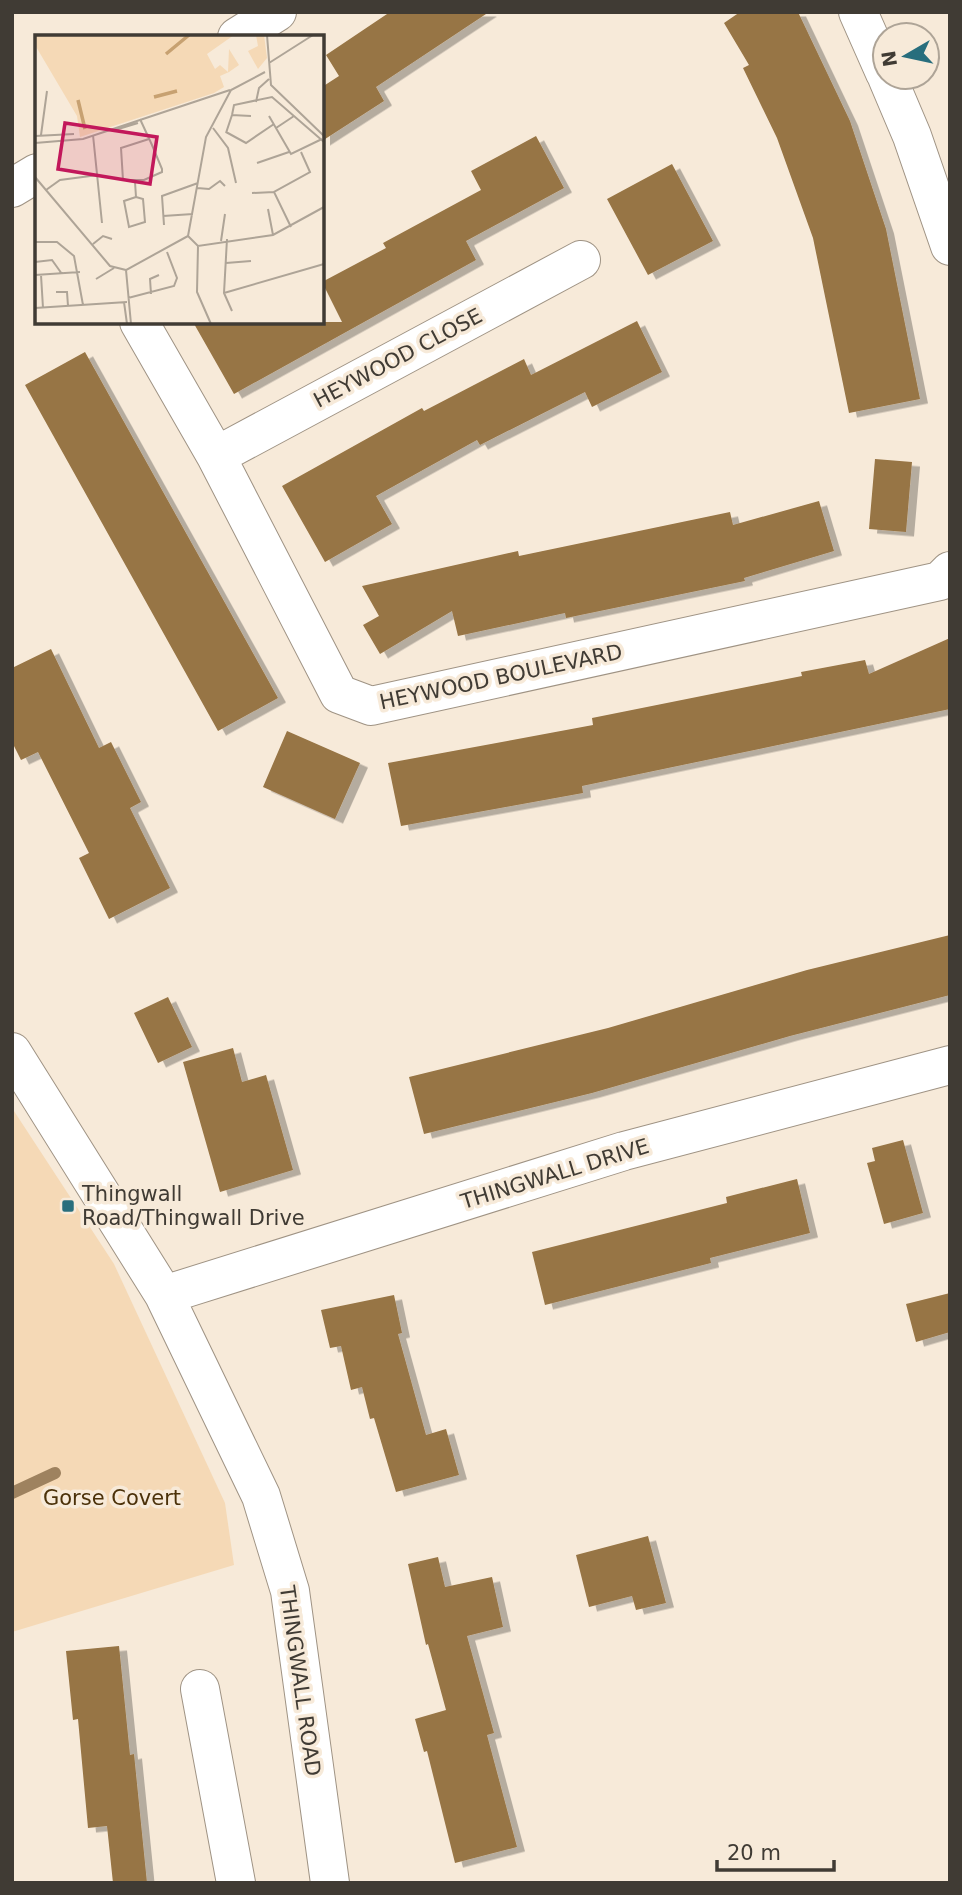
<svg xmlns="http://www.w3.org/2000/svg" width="962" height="1895" font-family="'DejaVu Sans',sans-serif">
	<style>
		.green { fill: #f5d9b6 }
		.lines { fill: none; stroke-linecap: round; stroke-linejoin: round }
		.stream { stroke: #9e825f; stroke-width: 12 }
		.building { fill: #977444; filter: url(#shadow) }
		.minor-casing { stroke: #9f9384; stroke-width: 40 }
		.minor { stroke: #fff; stroke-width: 38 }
		.poi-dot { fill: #286e7d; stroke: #f7ead9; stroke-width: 2.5 }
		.labels { text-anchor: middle; stroke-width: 7; stroke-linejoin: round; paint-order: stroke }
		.street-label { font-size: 21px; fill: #403b34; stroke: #f7ead9 }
		.poi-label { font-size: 21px; fill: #403b34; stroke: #f7ead9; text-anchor: start }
		.park-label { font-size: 21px; fill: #4b3109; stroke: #f7ead9 }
		.inset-river { fill: none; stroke: #c7a171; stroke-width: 3.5 }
		.inset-road { fill: none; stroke: #aea497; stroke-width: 2 }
		.view { fill: #c2185b; fill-opacity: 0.15; stroke: #c2185b; stroke-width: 3.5 }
		.inset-edge { fill: none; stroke: #403b34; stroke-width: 3.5 }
	</style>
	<defs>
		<filter id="shadow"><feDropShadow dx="8" dy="4.5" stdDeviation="0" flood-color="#0004"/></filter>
	</defs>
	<rect width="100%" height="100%" fill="#f7ead9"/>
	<path class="green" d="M12,1108L114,1264L225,1503L234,1565L12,1632Z"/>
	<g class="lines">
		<path class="stream" d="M12,1493L55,1473"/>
	</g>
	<path class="building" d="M390,12H489L376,87L384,101L322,141V87L339,76L326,55Z
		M740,12H798L850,121L886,229L920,399L849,413L813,238L777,138L743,68L749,65L724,23Z
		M536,136L564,188L466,241L476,260L234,394L193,322H342L322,282L386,248L383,243L481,190L471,171Z
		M672,164L713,241L648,275L607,199Z
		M637,321L662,372L592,407L585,392L480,445L477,440L376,496L392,524L325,562L282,486L422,408L424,411L524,359L531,375Z
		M85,352L278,698L218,731L25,385Z
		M875,459L912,462L906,532L869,529Z
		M819,501L834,551L744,578L745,581L566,618L565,613L458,636L452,611L380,654L363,625L379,616L362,586L518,551L519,556L730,512L733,525Z
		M950,638V709L582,786L583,793L401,826L388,763L593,725L592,718L802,676L801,672L865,660L869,674Z
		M51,649L99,748L111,742L141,802L130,808L170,888L109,919L79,858L89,853L38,752L21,760L12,742V668Z
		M287,731L360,763L335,819L263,787Z
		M950,935V995L790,1036L592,1093L424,1134L409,1077L608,1028L807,970Z
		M168,997L192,1047L158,1063L134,1013Z
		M233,1048L242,1082L266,1075L293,1170L220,1192L183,1062Z
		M903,1140L923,1213L884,1224L867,1163L875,1161L872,1148Z
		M797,1179L810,1233L710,1258L711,1263L545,1305L532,1252L727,1203L726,1197Z
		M950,1293V1332L916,1342L906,1304Z
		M394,1295L402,1333L398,1334L426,1435L446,1429L459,1475L396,1492L374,1418L370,1419L362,1387L351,1390L341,1346L330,1348L321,1310Z
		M648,1536L666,1603L636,1610L632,1596L589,1607L576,1555Z
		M438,1557L445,1587L492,1577L503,1627L467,1636L494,1733L487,1735L517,1847L455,1863L427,1751L424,1752L415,1719L446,1710L428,1644L426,1645L408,1564Z
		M119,1646L130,1755L134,1754L147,1883H113L107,1826L88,1828L78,1719L73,1720L66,1651Z"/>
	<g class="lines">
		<g class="minor-casing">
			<path id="minor" d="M858,12L885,73
				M237,37L277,12
				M887,77L912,136L950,246
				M12,188L37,173
				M139,322L216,456L339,694L371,706L940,581L950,571
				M216,456L581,260
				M12,1052L164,1295L261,1496L290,1591L330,1883
				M164,1295L624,1151L950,1065
				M200,1689L236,1883"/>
		</g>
		<use href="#minor" class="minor"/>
	</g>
	<rect class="poi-dot" x="61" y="1199" width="14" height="14" rx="3.5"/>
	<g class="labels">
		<g class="street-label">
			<text transform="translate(398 358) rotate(-28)" y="7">HEYWOOD CLOSE</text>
			<text transform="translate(501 677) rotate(-12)" y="7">HEYWOOD BOULEVARD</text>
			<text transform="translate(555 1174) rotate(-17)" y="7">THINGWALL DRIVE</text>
			<text transform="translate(300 1681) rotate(82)" y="7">THINGWALL ROAD</text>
		</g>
		<g class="poi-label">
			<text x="82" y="1201">Thingwall<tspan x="82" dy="24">Road/Thingwall Drive</tspan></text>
		</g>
		<g class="park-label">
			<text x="112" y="1505">Gorse Covert</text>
		</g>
	</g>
	<g transform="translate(35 35)">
		<rect width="289" height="289" fill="#f7ead9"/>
		<path d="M0,0H199L172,19L180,34L185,30L193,37L194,14L204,30L194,37L185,41L189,52L179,58L45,102L42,81L0,10ZM221,0H229L232,23L223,34L213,16L223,11Z" fill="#f5d9b6"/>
		<path class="inset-river" d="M131,19L154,0M119,62L142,56M43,65L50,94"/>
		<path class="inset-road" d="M232,0L236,50L289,101M234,28L278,0M221,67L224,53L234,44M197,80L199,70L237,62L289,107M234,81L256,119L287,104M105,84L117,110L127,134V137L109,145H88L86,113L114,104M178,93L193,113L201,148M241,93L259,81M80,95L103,88M191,97L211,108L239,89M191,98L197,80L216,81M6,100L12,56M58,100L67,188M0,101L39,99M0,108L48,104L195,55M222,128L254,117M0,142L75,231L91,235M100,147L101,162L89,166L94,192L110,187L108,164L101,162M162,153L174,154L185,146L190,151M11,155L25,145L63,140M217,158L239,157M233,174L238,200M128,181L158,179M129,190L127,161L163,148M256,192L239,157L275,137L266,117M153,201L163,211L238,200L289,172M192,204L189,258L197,276M186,206L190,179M0,207H22L39,221L48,270M58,209L68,201L77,204M163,211L162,257L176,289M0,227L17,225L27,239M191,228L216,226M0,240L45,237M6,240L8,273M61,244L79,233M21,257H32L33,271M189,258L289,229M116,259L115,244L124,240M93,263L139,251L142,243L132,217M89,267L92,289M0,273L92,267M96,289L91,235L153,201L171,102L196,55L230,37"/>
		<path class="view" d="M30,88L122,102L115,149L23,134Z"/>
		<rect width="289" height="289" class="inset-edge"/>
	</g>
	<rect width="962" height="1895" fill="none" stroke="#403b34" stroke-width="28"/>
	<g transform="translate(906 56) rotate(261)"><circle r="33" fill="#f7ead9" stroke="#aea497" stroke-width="2"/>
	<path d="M0-5L12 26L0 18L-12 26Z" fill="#286e7d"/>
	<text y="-10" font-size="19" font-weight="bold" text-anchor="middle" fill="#403b34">N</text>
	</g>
	<path d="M717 1860v10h117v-10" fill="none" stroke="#403b34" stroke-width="3.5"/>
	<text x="727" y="1860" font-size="21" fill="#403b34" stroke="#f7ead9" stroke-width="5" paint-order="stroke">20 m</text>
</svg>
